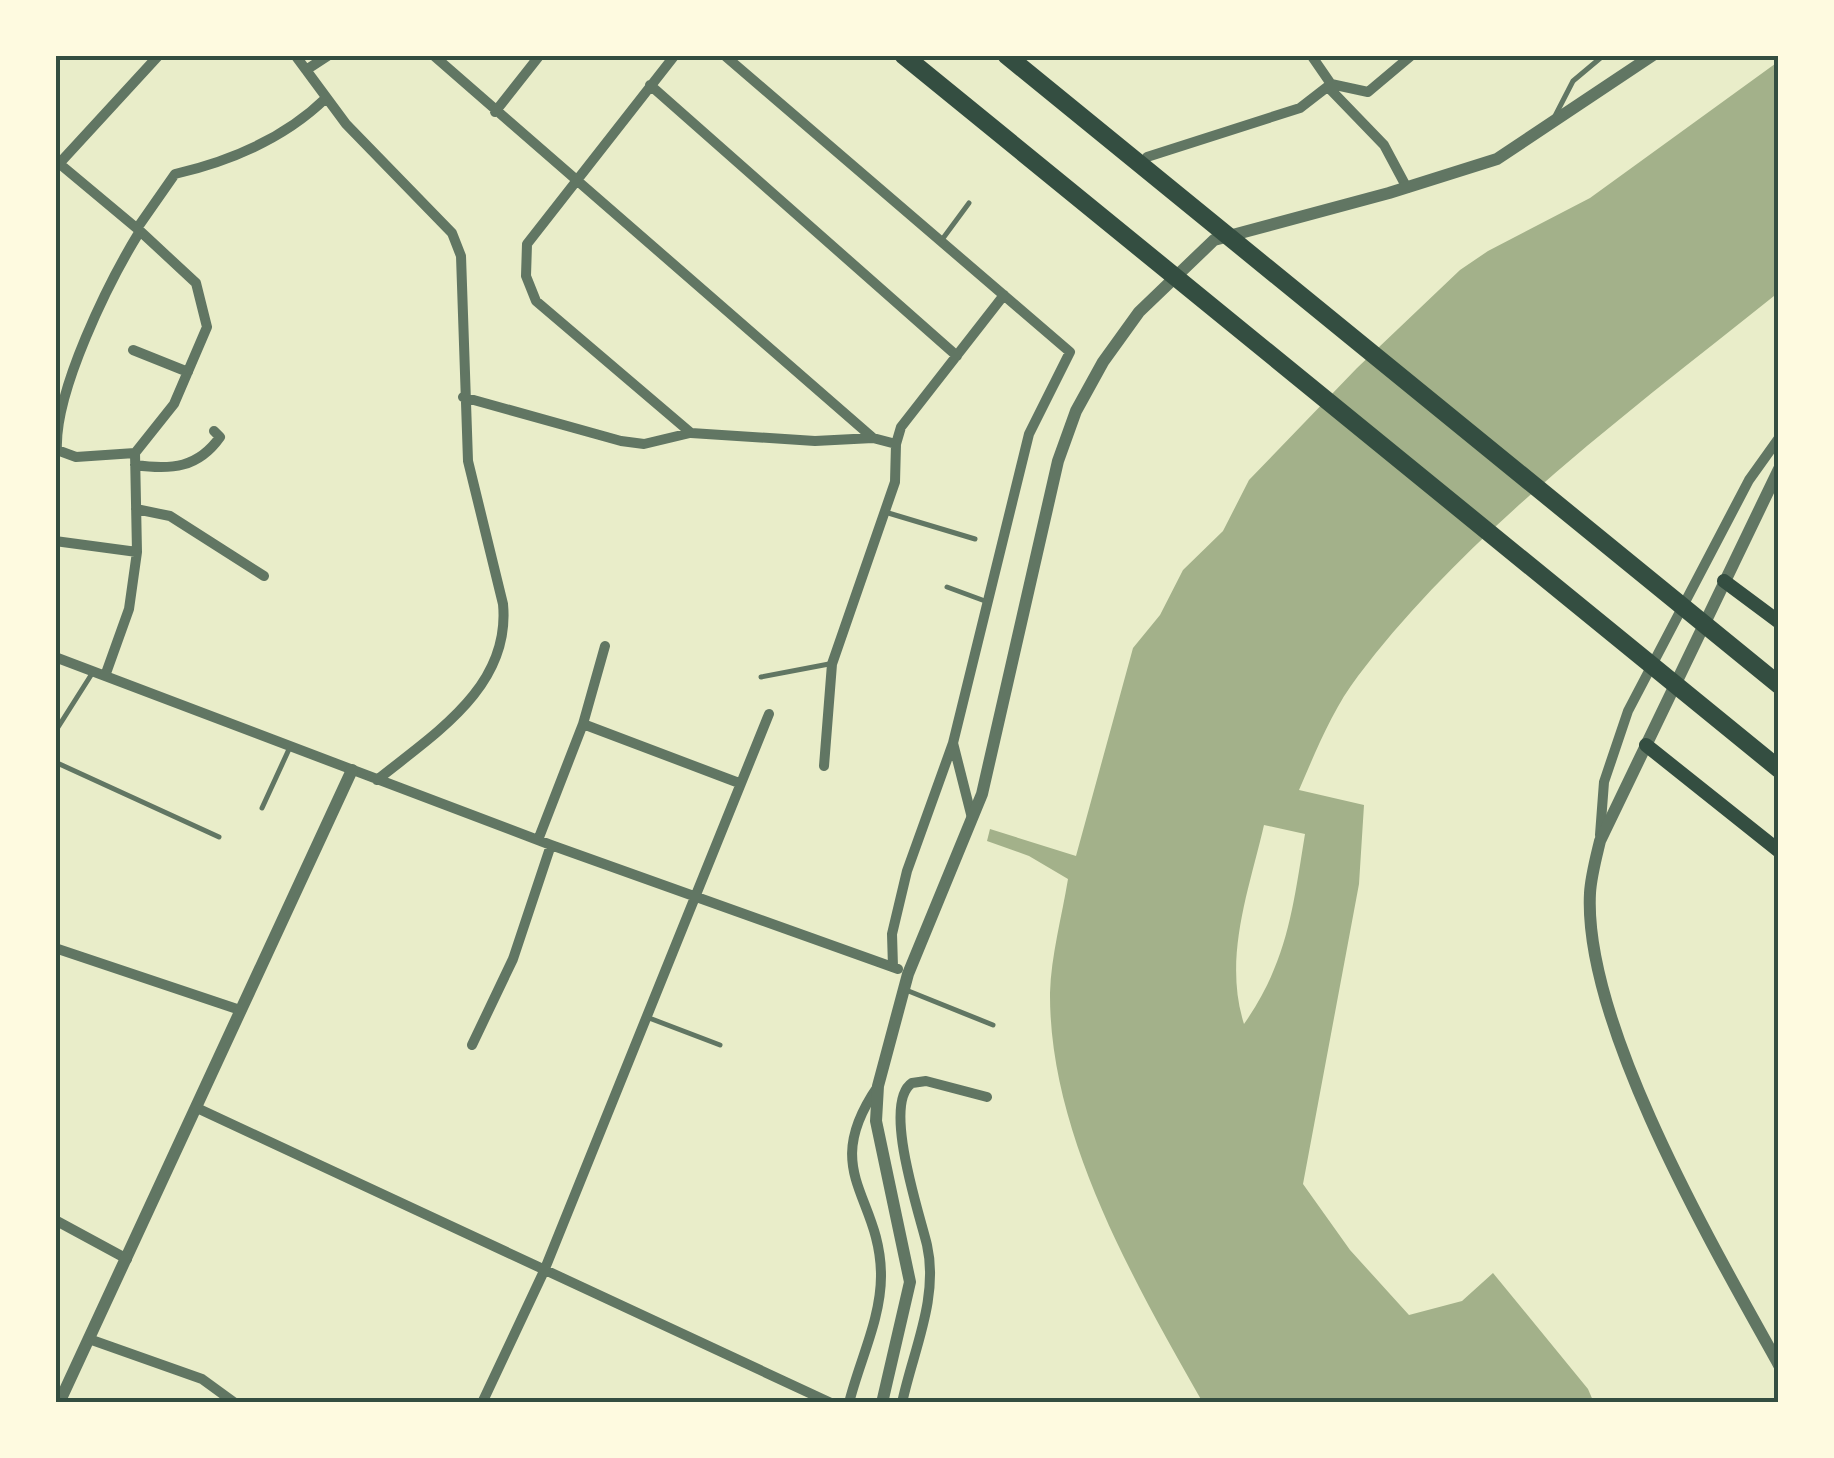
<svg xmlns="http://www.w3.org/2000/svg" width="1834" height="1458" font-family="'PT Serif',serif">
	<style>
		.water { fill: #a3b18a; fill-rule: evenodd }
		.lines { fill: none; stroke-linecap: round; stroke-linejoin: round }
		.service { stroke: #617663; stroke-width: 5 }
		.minor { stroke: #617663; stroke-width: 10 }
		.tertiary { stroke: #617663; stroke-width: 12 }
		.secondary { stroke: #344e41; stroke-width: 14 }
		.motorway { stroke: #344e41; stroke-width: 18 }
		.neatline { fill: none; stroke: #344e41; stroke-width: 4 }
	</style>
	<rect width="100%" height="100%" fill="#e9edc9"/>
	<path class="water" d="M1779,61V292C1638,405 1467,531 1358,676C1332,710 1316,751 1299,790L1364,805L1359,884L1303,1184L1350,1250L1409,1315L1462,1301L1493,1273L1588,1389L1594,1403H1203C1135,1283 1049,1135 1050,993C1051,956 1062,916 1068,879L1029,856L987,841L990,829L1076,856L1133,648L1160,615L1183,570L1223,531L1249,480L1357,368L1460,270L1488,251L1590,198ZM1264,825L1305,834C1293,907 1288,961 1244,1024C1223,958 1249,890 1264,825Z"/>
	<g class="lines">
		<path class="service" d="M1555,116L1573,81L1604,55
			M941,241L969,203
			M885,512L975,539
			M947,587L985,601
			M761,677L829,664
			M55,732L93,672
			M55,762L219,837
			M262,808L290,747
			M906,990L993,1025
			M649,1018L720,1045"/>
		<path class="minor" d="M295,55L346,124L452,233L461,256L468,461L503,604C511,687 434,734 377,780
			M433,55L873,438L896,444
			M675,55L527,244L526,276L536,301L691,433L815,441L873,438
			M724,55L1070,352L1029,434L953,743L907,871L892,934L893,967
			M1311,55L1331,84L1368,92L1412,55
			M306,70L329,55
			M650,85L957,356
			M1328,87L1384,145L1407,188
			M495,112L540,55
			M1147,157L1300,108L1331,84
			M55,160L140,231C109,281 54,392 57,450L76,457L135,453
			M56,167L159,55
			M138,227L175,174C231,161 285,138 326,98
			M133,350L188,372
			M463,397L621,441L644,444L690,433
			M135,465C172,470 198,468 220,437L214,431
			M136,509L170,516L264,576
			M55,541L137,552
			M55,657L551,845L898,969
			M105,676L129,609L137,552L135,453L174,404L207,327L196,283L140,231
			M583,724L739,783
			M953,743L972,818
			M824,766L832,664L895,482L896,444L901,427L1004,295
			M1600,835L1604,782L1628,711L1749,480L1779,438
			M538,840L583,724L605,646
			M55,948L240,1010
			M472,1045L513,959L551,845
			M197,1108L831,1403
			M55,1220L127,1259
			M89,1339L202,1379L235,1403
			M482,1403L544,1271L769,714
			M849,1403C859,1362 881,1319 881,1276C881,1195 818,1173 878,1086
			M902,1403C913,1351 939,1298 927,1245C919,1212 882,1103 912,1083L926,1081L987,1097"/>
		<path class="tertiary" d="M1779,469L1600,841C1596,858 1591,876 1590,893C1583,1024 1715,1250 1779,1365
			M59,1403L352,770
			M882,1403L910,1282L876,1121L878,1086L908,974L982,794L1058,461L1076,411L1103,362L1139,312L1214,240L1389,193L1497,159L1653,55"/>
		<path class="secondary" d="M1724,581L1779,622
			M1646,745L1779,851"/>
		<path class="motorway" d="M903,55L1779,769
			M1006,55L1779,685"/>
	</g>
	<rect width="1834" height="1458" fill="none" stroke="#fefae0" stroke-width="115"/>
	<rect x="58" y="58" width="1718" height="1342" class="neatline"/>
</svg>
